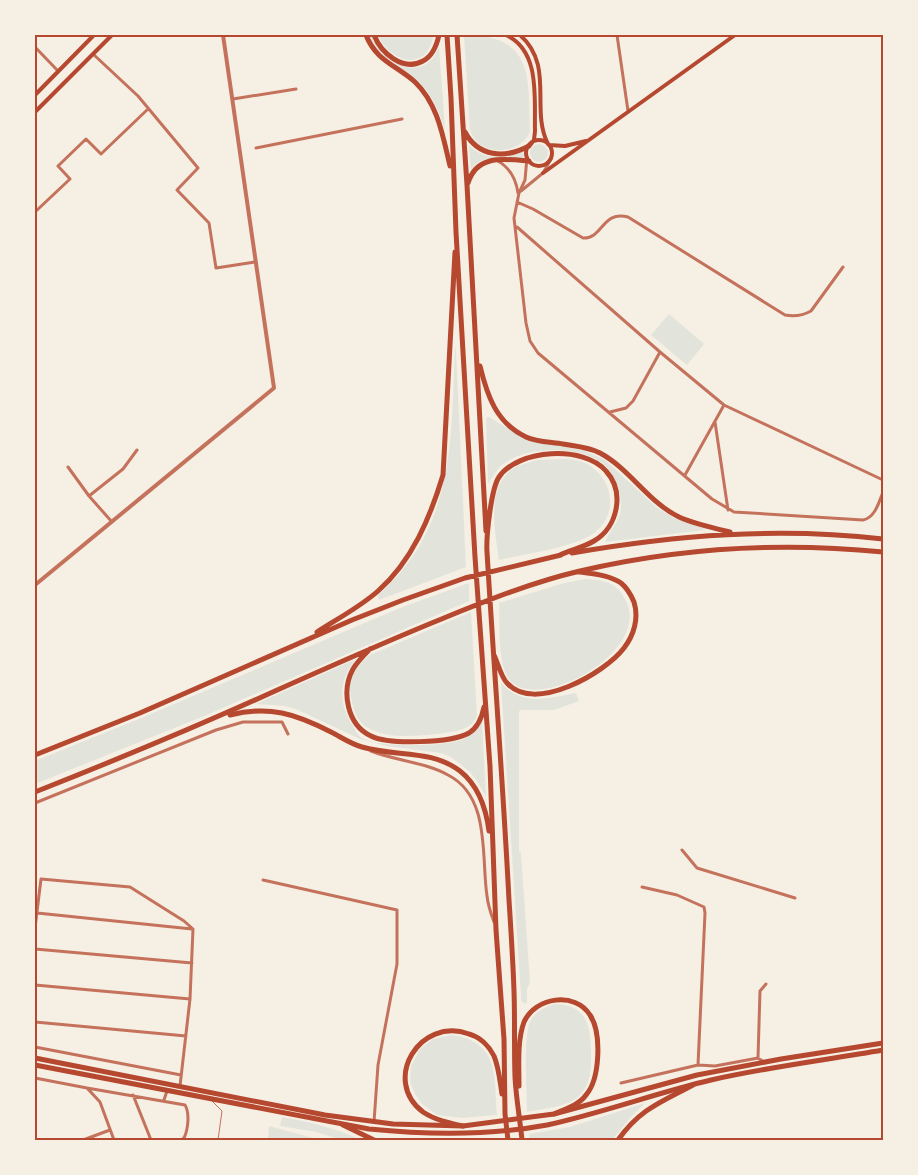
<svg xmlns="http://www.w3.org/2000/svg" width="918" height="1175" font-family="'Sofia Sans Condensed',sans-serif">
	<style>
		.green { fill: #e2e4dc }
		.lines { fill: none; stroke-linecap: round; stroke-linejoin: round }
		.service { stroke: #c5725c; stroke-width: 1 }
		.minor { stroke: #c5725c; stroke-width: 3 }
		.tertiary { stroke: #c5725c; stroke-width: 4 }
		.secondary { stroke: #b5482f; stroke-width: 4 }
		.trunk { stroke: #b5482f; stroke-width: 5 }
		.motorway { stroke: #b5482f; stroke-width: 5 }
		.neatline { fill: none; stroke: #b5482f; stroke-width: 2 }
	</style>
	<rect width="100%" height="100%" fill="#f6efe4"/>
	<path class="green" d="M369,35H371C378,58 414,82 434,57C436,54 438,49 439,46L445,130C439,111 432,93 416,80C399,64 377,59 369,35Z
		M378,35H434C432,42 429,51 423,56C407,68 384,51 378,35Z
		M464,35C535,35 528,78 530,132C522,152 490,156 476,141C473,138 472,134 470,130Z
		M530 153a9 9 0 1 1 18 0a9 9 0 1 1-18 0Z
		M469,145C482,160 507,159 523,152L524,156L521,159C504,158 482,153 471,170Z
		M669,314L704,344L687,365L651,335Z
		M455,347L456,350L466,567L379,600L378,595C455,528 451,441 455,347Z
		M489,417L525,439L583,450L605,460L656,507L674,518L705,529V530L605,542C610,529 621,521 621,507C621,491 614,472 601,462C576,445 525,446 502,465C496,470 492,478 488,484L486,418Z
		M537,460C551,460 570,457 583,462C614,476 621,516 591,535C570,548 524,554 499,560C495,531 484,482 518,466C524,464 531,462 537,460Z
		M586,579C605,580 617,582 626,601C652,653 535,715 509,679C497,663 500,623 499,603L564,583Z
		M469,583V601L209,714L35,784V761L141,718L400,608Z
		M471,612L477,716C475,720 472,725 467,727C456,734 404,738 390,735C383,734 374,731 368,728C355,720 352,705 350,691C349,677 359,662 370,655Z
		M356,659C338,681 338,703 353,726C355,730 358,736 362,738C379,748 439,746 458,741C469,738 475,730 482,722L486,797L477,781L470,772L451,757L441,753L387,746L360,739L298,710L285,706L256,704Z
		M501,683C523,707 548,698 576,693L579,701L554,710H520L519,712V851L521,853L530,983L527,988V1002L525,1004L521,1001V996Z
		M554,1004C587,1004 591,1026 591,1054C591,1068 591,1083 581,1094C569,1108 544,1108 527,1112C527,1093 523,1037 530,1022C534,1012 544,1008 554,1004Z
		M452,1035C500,1042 494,1076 497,1115L462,1118L437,1115L422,1104L415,1094L410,1082L411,1066L420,1049L433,1039Z
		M645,1103L631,1117L612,1140H530L529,1134L570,1127Z
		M282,1117C310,1122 336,1128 361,1140H342L316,1132L280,1126Z
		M269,1126L321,1140H268Z"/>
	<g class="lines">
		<path class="service" d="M212,1101L222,1111L218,1140"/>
		<path class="minor" d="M617,35L628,111
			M35,47L58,71
			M93,54L138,96L198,168L177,190L209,223L216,268L255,262
			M233,99L296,89
			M256,148L402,119
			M527,157L525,180L519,193L514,218L526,323L530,341L538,353L712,499L734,512L863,520C875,518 879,502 883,492
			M496,160C510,167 516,179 518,193
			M521,191L543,173L551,159
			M517,202L533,209L583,238C603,239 602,210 628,217L785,315C795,317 802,316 811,311L843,267
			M35,212L70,179L58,166L86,139L101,154L148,109
			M517,227L660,352L724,405L883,480
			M610,412L626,408L633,401L660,352
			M715,422L728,510
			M68,467L89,496L112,522
			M685,475L724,405
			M89,496L123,469L137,450
			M371,751C396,761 425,762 448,775C491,797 481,857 487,896C488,905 491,914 494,922
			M35,803L216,730L243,722H282L288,734
			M682,850L697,868L795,898
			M263,880L397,910V964L378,1065L374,1122
			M642,887L677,895L704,907L705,913L698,1065
			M37,913L192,929
			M35,928L41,879L130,887L184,921L193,929L190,999L180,1086
			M35,949L192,963
			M35,985L190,999
			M35,1022L186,1036
			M35,1047L181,1075
			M758,1058L760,991L766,984
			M35,1078L87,1088L100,1102L114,1140
			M621,1083L698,1065L715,1066L758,1058L764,1062
			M87,1088L185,1105C190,1113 188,1130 184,1138L181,1140
			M133,1095L151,1140
			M164,1100L167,1091
			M83,1140L110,1130"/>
		<path class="tertiary" d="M35,585L274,388L223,35"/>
		<path class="secondary" d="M506,35C541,51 534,99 535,131L534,140L531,144
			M520,35C555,66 530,109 548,144
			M35,95L94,35
			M35,112L112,35
			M526 153a13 13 0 1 1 26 0a13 13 0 1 1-26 0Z
			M549,145L565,146L586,141
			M543,173L735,35"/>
		<path class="trunk" d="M35,1058L325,1115L393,1124L463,1126L554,1114L697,1075L781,1059L883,1043
			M35,1065L369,1129C429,1135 488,1136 547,1125C602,1113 656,1093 711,1080C768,1067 826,1060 883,1050"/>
		<path class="motorway" d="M366,35C376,61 396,65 415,82C438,104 443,137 450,166
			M374,35C381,53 403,72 423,61C433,56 437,44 439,35
			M447,35L451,98L456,232L475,557L490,766L496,930L504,1039L505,1114L508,1140
			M457,35L467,185L486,531
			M465,132C478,157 505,159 529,146
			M468,183C477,154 504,159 529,161
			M480,366C487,395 496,423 526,437C536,442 551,442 563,444C574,446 589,447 600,453C630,469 648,502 679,517C695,524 713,528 730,532
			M572,553C676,535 778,527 883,539
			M317,632C337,619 360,607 378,591C412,561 430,518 443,475L455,252
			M370,649C364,655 357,662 353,669C341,691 347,725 371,736C389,745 451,743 469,733C477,728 482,717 484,707
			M494,655C498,663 501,677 507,683C534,714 605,673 624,648C634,635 639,618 634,602C631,595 626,587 621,583C609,575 594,574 580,572
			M230,715C269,705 296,714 331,732C341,737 351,744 362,747C395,757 431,749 460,771C479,786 486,808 489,831
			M35,755L140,713L352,620L403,600L465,578L561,555
			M35,792C116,760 196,727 275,691C331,666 387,641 444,618C488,600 533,582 580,571C678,548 782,542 883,552
			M519,1086C519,1066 517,1041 524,1022C535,997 575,991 590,1015C602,1033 600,1079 586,1095C579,1105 565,1109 554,1114
			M343,1125L374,1140
			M463,1126C449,1123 435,1120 423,1112C381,1080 420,1016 469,1034C480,1037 489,1046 494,1056C499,1068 500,1082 502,1094
			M522,1140C520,1119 516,1098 515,1077C514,1048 515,1020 514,991C513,961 511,931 509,900C503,784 494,668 487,552C486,537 491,489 499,477C518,449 584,445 606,471C625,492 618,527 594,541C584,547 571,550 560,555
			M618,1140C640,1109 661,1102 693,1085"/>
	</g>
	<rect width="918" height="1175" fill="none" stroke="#f6efe4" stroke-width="72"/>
	<rect x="36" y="36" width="846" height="1103" class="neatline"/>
</svg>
